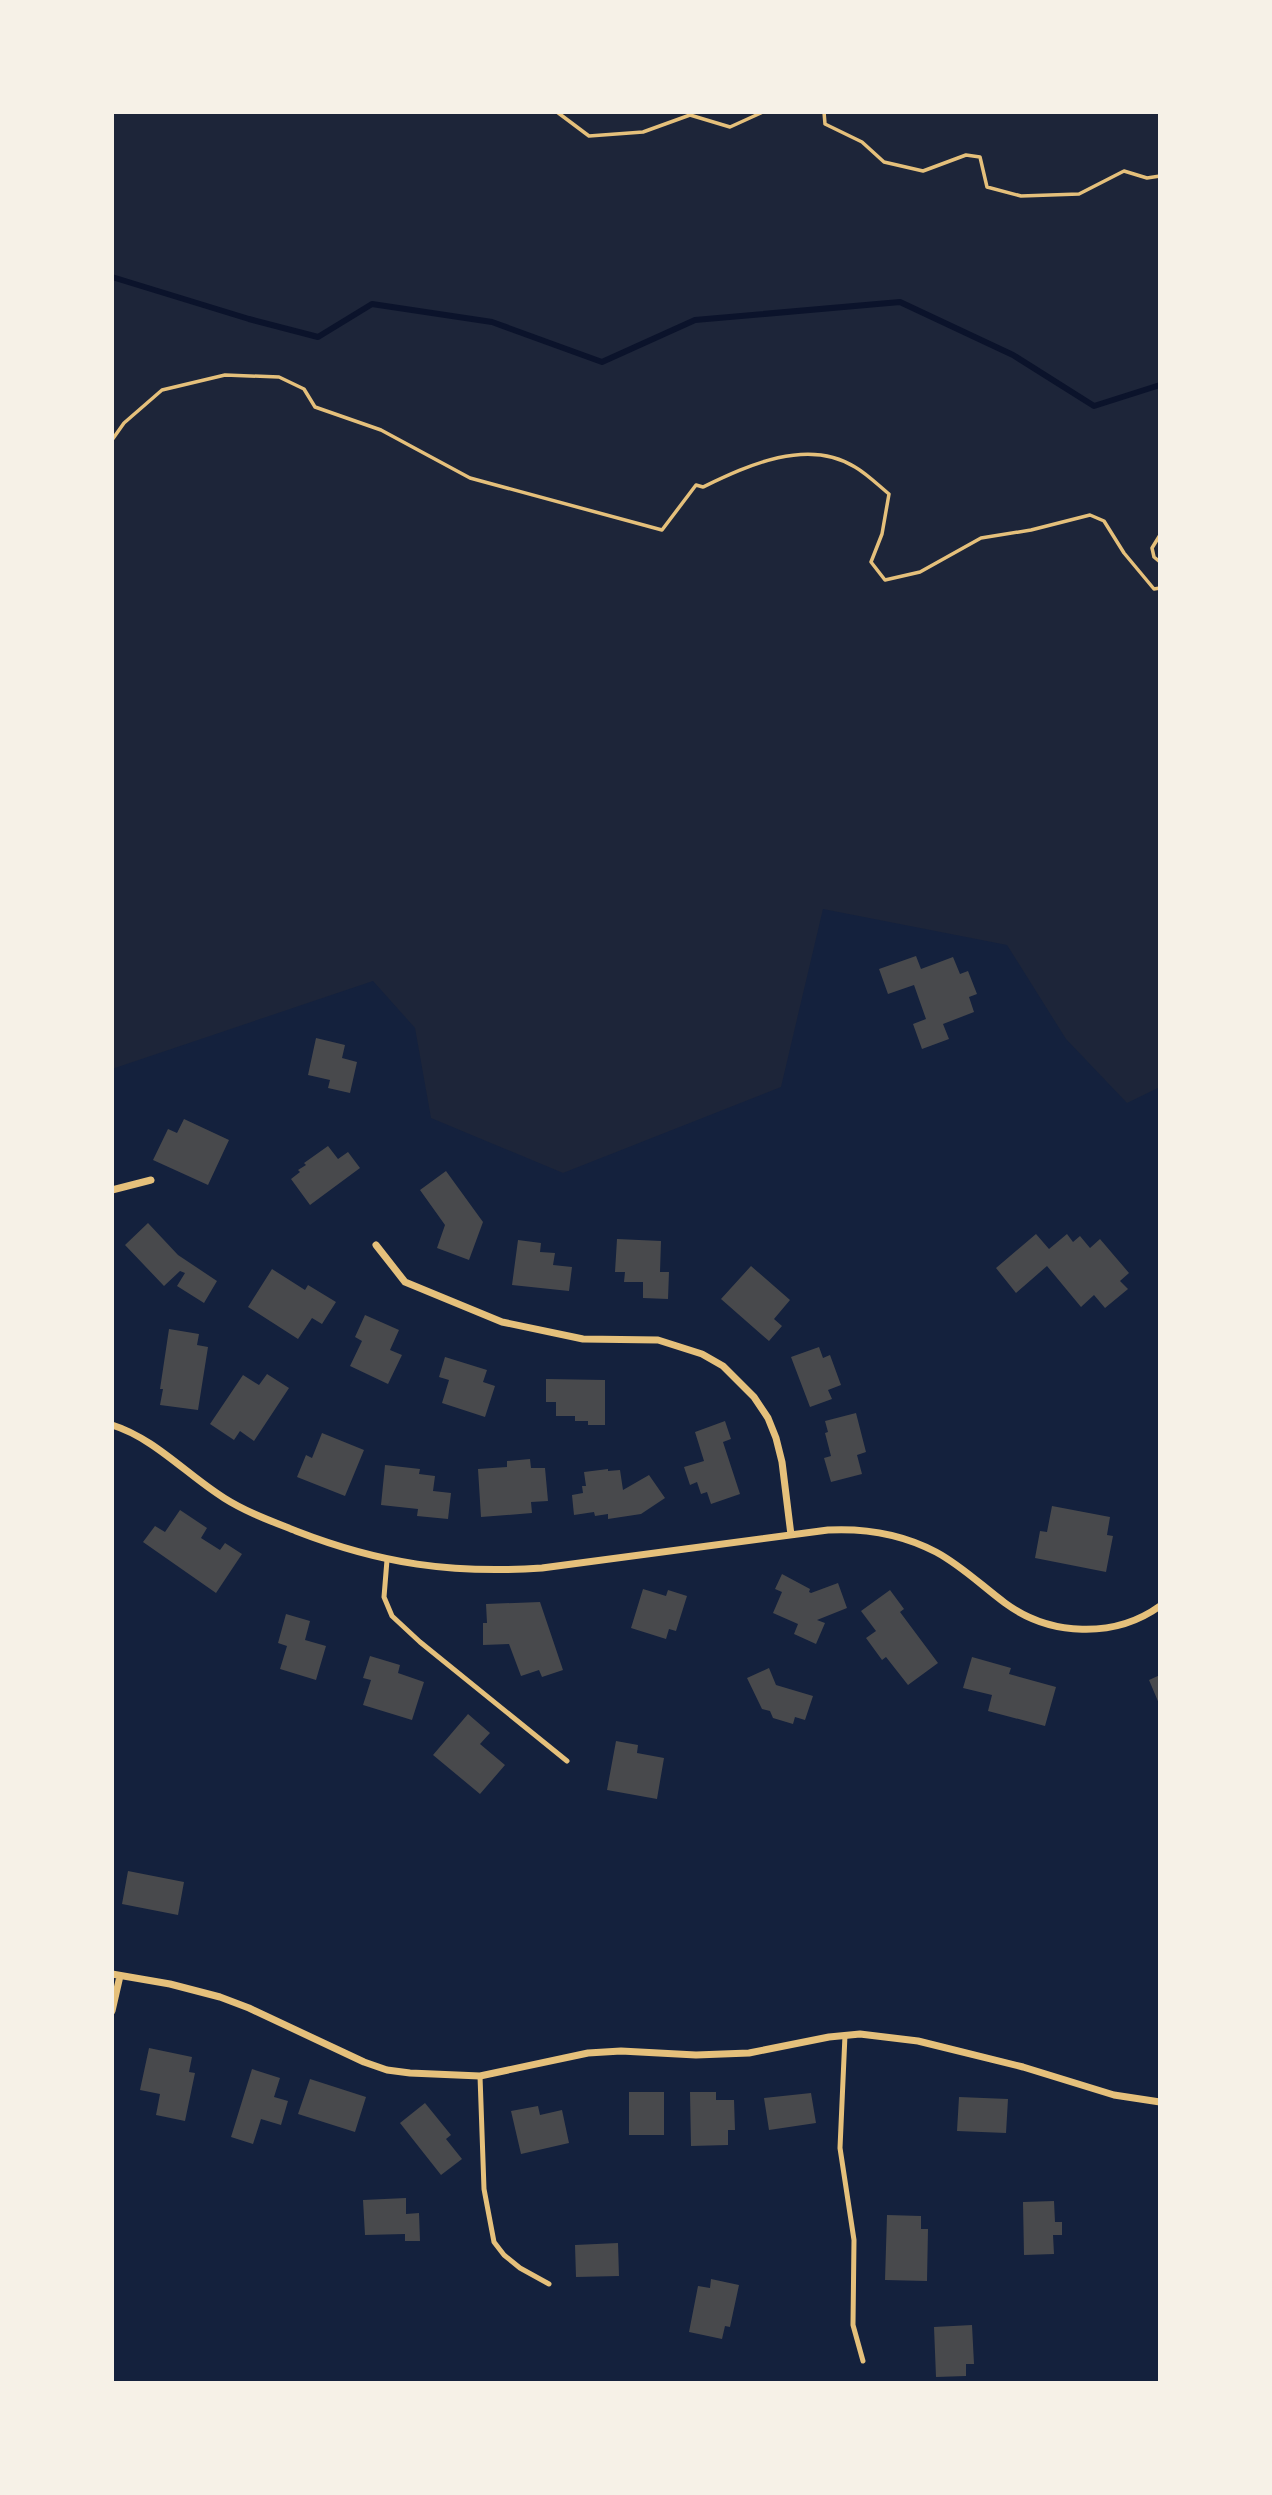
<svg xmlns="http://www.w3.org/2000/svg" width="1272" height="2495" font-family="'DM Sans',sans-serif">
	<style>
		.green { fill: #1d2539 }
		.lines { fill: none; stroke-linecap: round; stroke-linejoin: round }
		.stream { stroke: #0b132b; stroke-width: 6 }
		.building { fill: #48494c }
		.path { stroke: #e5c07b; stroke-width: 3.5 }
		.service { stroke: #e5c07b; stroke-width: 5 }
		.minor { stroke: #e5c07b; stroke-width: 7 }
	</style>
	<rect width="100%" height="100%" fill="#14213d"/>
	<path class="green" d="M112,112H1160V1087L1127,1103L1066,1039L1007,945L823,909L781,1087L563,1173L431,1118L415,1028L373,981L112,1069Z"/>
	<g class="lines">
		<path class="stream" d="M112,277L249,319L318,337L372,304L492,322L602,362L695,320L900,302L1013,355L1094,406L1160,385"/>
	</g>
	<path class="building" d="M916,956L921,969L953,957L960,974L968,971L977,994L969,997L974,1012L943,1024L949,1039L922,1049L913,1024L926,1019L914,985L888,994L879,969Z
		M316,1038L345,1045L342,1058L357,1062L350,1093L328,1088L330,1080L308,1075Z
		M184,1119L229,1140L208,1185L153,1160L168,1129L177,1133Z
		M328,1146L338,1159L348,1152L360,1168L310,1205L291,1179L300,1172L298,1170L306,1165L304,1163Z
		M446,1171L483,1222L469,1260L437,1248L445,1225L420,1190Z
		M148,1223L178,1255L217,1281L204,1303L177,1286L185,1273L180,1271L164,1286L125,1245Z
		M1036,1234L1049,1249L1067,1234L1073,1242L1080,1236L1090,1248L1100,1239L1129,1273L1120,1281L1128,1289L1105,1308L1094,1295L1081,1307L1047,1266L1016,1293L996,1268Z
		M617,1239L661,1241L660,1272H669L668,1299L643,1298V1282H624L625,1272H615Z
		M518,1240L541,1243L540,1252L555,1253L553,1265L572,1267L569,1291L512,1285Z
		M751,1266L790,1300L774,1319L782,1326L769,1341L721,1299Z
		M272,1269L305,1290L308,1285L336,1302L322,1324L312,1318L298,1339L248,1307Z
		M365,1315L399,1330L390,1350L402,1355L388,1384L350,1366L362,1341L355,1337Z
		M169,1329L199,1334L197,1345L208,1347L198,1410L160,1405L163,1389H160Z
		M819,1347L823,1358L830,1355L841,1385L828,1390L832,1399L810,1407L791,1357Z
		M445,1357L487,1370L483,1382L495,1386L485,1417L442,1403L449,1380L439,1377Z
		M267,1374L289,1388L254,1441L240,1431L234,1440L210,1424L243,1375L259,1385Z
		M546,1379L605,1380V1425H588V1421H575V1416H556V1402H546Z
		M856,1413L866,1452L857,1455L862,1474L831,1482L824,1458L831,1456L825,1433L828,1432L825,1421Z
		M725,1421L731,1439L723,1442L740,1494L711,1504L707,1492L701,1494L697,1482L690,1485L684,1467L704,1461L695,1432Z
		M322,1433L364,1450L345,1496L297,1477L306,1455L312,1458Z
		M530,1459L531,1468H545L548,1501L531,1502L532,1513L481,1517L478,1469L507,1467V1461Z
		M385,1465L420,1469L419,1474L435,1476L433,1491L451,1493L448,1519L417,1516L418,1509L381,1505Z
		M608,1469V1471L620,1470L623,1490L649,1475L665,1498L641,1514L608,1519V1514L595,1516L594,1512L574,1515L572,1495L583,1493L582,1486H586L584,1472Z
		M1052,1506L1110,1517L1107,1535L1113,1536L1106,1572L1035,1558L1040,1531L1047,1532Z
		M180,1510L207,1528L201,1538L220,1550L225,1543L242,1554L216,1593L143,1542L155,1526L165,1532Z
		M782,1574L810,1589L809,1592L811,1593L838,1583L847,1608L817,1620L825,1623L816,1644L794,1634L798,1624L773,1613L782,1592L775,1589Z
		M643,1589L666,1596L668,1590L687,1596L676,1631L669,1629L666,1639L631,1628Z
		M890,1590L904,1609L900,1612L938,1663L908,1685L886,1657L882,1660L866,1638L876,1631L861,1611Z
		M540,1602L563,1670L542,1677L539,1670L521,1676L509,1644L483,1645V1623H487L486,1604Z
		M286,1614L310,1621L305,1640L326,1646L316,1680L280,1669L287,1646L278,1643Z
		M370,1656L400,1665L398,1673L424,1682L412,1720L363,1705L371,1680L363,1678Z
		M972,1657L1011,1668L1009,1674L1056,1687L1045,1726L988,1711L992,1695L963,1688Z
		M769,1668L776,1685L813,1696L805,1720L795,1717L793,1724L773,1718L770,1711L762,1709L747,1678Z
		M1160,1675V1706L1149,1680Z
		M468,1714L490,1733L480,1744L505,1765L480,1794L433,1755Z
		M616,1741L638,1745L637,1753L664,1758L657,1799L607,1790Z
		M128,1871L184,1882L178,1915L122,1904Z
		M149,2048L192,2057L189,2072L195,2073L185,2121L156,2115L160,2094L140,2090Z
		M252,2069L280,2078L274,2097L288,2101L281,2125L261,2119L253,2144L231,2137Z
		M310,2079L366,2097L355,2132L298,2114Z
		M629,2092H664V2135H629Z
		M690,2092H716V2100H734L735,2130H728V2145L691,2146Z
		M811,2093L816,2123L769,2130L764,2098Z
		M959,2097L1008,2099L1006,2133L957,2131Z
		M425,2103L451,2135L446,2139L462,2159L441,2175L400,2123Z
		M538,2106L540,2115L562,2110L569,2143L521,2154L511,2111Z
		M406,2198V2214L419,2213L420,2241H405V2234L365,2235L363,2200Z
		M1054,2201L1055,2222H1062V2235H1053L1054,2254L1024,2255L1023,2202Z
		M887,2215L921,2216V2229H928L927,2281L885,2280Z
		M618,2243L619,2276L576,2277L575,2245Z
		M711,2279L739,2285L730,2327L725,2326L722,2339L689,2332L698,2286L710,2288Z
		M972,2325L974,2364H966V2376L936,2377L934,2327Z"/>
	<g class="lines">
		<path class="path" d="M557,112L589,136L643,132L690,115L730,127L763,112
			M824,112L825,124L862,142L884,162L923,171L966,155L980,157L987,187L1021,196L1079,194L1124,171L1147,178L1160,176
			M112,440L124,423L162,390L225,375L279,377L304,389L315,407L381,430L470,478L662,530L696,485L703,487C747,466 807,437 855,467C867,474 878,485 889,494L882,534L871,562L885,580L920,572L981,538L1031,530L1090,515L1104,521L1124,553L1154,589L1160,588
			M1160,535L1152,548L1154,557L1160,562"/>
		<path class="service" d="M387,1560L384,1597L392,1616L420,1642L567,1761
			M845,2035L840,2148L854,2240L853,2325L863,2361
			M480,2076L484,2189L494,2242L504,2255L520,2268L549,2284"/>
		<path class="minor" d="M112,1190L151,1180
			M376,1245L405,1282L502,1322L583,1339L658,1340L702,1354L723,1366L754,1397L768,1418L776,1438L782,1462L791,1535
			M112,1425C154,1438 187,1475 224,1498C246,1512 271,1521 296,1531C381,1564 452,1574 542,1568L828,1530C867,1528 902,1534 936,1552C962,1566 982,1586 1005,1603C1050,1636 1114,1639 1160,1606
			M112,1974L170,1984L220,1997L249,2008L364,2062L387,2070L410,2073L480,2076L588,2053L621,2051L696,2055L749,2053L829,2037L860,2034L918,2041L1023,2067L1114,2095L1160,2102
			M112,2011L120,1976"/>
	</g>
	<rect width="1272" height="2495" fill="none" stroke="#f6f1e7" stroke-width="228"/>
</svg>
